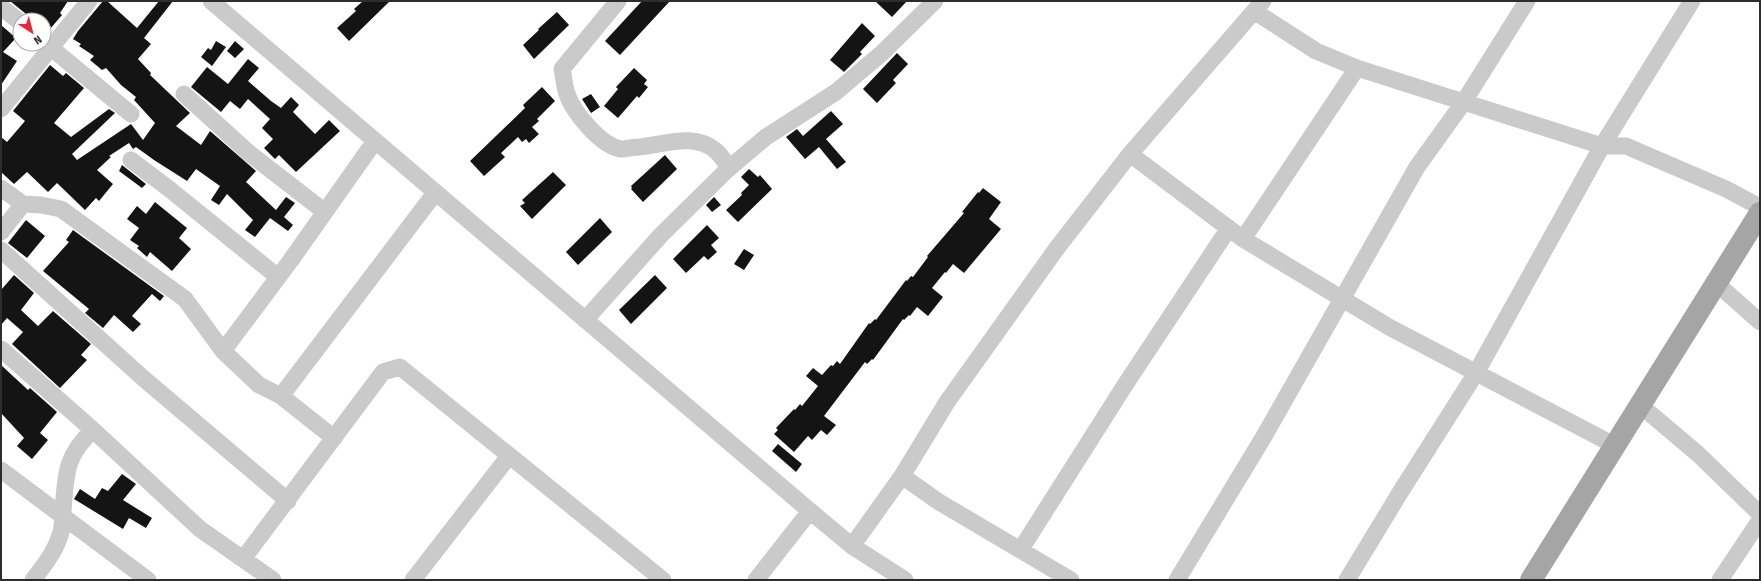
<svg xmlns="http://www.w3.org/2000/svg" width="1761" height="581" font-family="'Fira Sans Condensed',sans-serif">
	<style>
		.building { fill: #141414 }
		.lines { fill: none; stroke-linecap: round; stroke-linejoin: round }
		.minor { stroke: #cacaca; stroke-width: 17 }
		.major { stroke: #a5a5a5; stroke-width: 22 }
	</style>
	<rect width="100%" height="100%" fill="#fff"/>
	<path class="building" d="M10,1H68L60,13L62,15L50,29L44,24V20H31L26,14Z
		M103,1H107L137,28L159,1H173L144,38L151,44L138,59L151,73L150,75L190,113L176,126L201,145L210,131L256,171L246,182L276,210L286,197L295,203L284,217L293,225L288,231L270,218L255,237L245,230L253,220L227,194L219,205L211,200L220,186L196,169L187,181L154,160L136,147L133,149L129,143L109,156L111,157L97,170L113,184L99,201L96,198L85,210L57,183L48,192L27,172L14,184L1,172V137L7,142L25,121L13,111L50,65L63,76L66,73L84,88L54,123L71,137L109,109L115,113L72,154L77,160L131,124L143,140L155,123L134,100L136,97L121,85L106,68L102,70L90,60L94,56L79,46L81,44L73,39L78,31Z
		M363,1H390L349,41L337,28L356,11L354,9Z
		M642,1H670L620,55L605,41Z
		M875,1H907L892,17Z
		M557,12L569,25L534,59L523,45L539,30L538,29Z
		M862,23L875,36L860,52L862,54L844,72L830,60Z
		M1,25L16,38L3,52L17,61L1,85Z
		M216,41L226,47L212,66L201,57L208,48L211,50Z
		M235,41L244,49L235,58L227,51Z
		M897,53L908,64L893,80L896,83L877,103L863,89Z
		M248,59L259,68L248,81L271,101L281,108L291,97L299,105L293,112L315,134L329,120L340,131L296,172L279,155L275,159L264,148L273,139L262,128L270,119L248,99L240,109L230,101L221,112L191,87L207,67L228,84Z
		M634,68L647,80L644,84L648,87L639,98L637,96L618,118L604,106L618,89L616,87Z
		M542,87L555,101L537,119L539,121L532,127L539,134L529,143L526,139L522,142L518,137L501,153L505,157L484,176L470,161L525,108L523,105Z
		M591,94L600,107L591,113L582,99Z
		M831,111L843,124L826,139L846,162L837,169L819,147L805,159L786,137L797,129L803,136Z
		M665,155L677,169L643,202L631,189L632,188L631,186Z
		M122,165L146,184L142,188L119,171Z
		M749,169L758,177L760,175L772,189L738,222L726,210L742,195L741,193L749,185L741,177Z
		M553,172L566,185L532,219L520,206L525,203L522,200Z
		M983,188L1001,202L989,219L1001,229L964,273L953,264L946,273L945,272L932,288L943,297L928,316L917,307L910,316L909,315L904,320L903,319L873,360L872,359L867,364L865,362L824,416L836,425L827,435L821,430L812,440L808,436L794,452L774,434L778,430L776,428L794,409L795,410L800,404L802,406L818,386L806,376L813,368L822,375L831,365L833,366L837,361L840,364L869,323L870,324L875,319L876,320L906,280L907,281L911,276L913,277L928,257L927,256L964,213L962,212L978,192L979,193Z
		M714,197L721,205L712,212L706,205Z
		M155,202L187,228L179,238L191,249L172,271L150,252L147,257L137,248L139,246L130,240L139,228L127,219L137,206L146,214Z
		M600,218L612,232L578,265L566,252Z
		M26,220L45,236L27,258L8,243Z
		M707,225L719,238L711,245L717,252L708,260L704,256L686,273L673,259Z
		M73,230L164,296L160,301L152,294L132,316L141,324L133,332L114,315L103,328L85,313L89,309L43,271L69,242L66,240Z
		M744,249L754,255L744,270L734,264Z
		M14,275L34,293L21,310L38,326L53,311L91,344L81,355L87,360L60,388L12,344L23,332L7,318L1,325V290Z
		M655,275L667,288L631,324L619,310Z
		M1,365L28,390L30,388L57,412L40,433L48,440L32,459L17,446L24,438L1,413Z
		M778,444L802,464L796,472L772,451Z
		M122,474L136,484L123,500L152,518L146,528L129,518L123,529L74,499L80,489L95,499L102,488L108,491Z"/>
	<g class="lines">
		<path class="minor" d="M211,1L810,511L852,546L905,580
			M618,1L562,69C564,77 564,86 567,94C573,112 601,146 621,149C627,149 634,147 639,147C664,145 694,132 716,151C721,155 725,162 729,168
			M1,7L20,22
			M1254,11L1316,51L1357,68L1602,146H1626L1726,189L1760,207
			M44,42L131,114
			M184,94L249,153L325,212
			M1,109L89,1
			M1130,154L1243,239L1389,327L1614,445
			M131,160L168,188L278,277
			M1,188L23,204L41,205L61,209L185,299L223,351L259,385L281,396L334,438
			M1,232L23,204
			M1243,239L1357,68
			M1,250L143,378L288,501
			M1716,283L1760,322
			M585,320L661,235L727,170L766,137L836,92L882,53L935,1
			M1,349L93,430L200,529L273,580
			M223,351L291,260L375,141
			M281,396L435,193
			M1640,405L1698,454L1760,514
			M1,470L148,580
			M902,476L939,502L1071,580
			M852,546L902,476L947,402L1057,248L1130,154L1263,1
			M1021,549L1125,385L1229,228
			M243,559L383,372L400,367L663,580
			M33,580C45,564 56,551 61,532C63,525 62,518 63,511C66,474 65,456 93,430
			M413,580L509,456
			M756,580L810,511
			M1177,580L1263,438L1417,167L1463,103L1527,1
			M1347,580L1401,491L1476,373L1602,146L1692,1
			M1720,580L1760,520"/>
		<path class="major" d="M1531,580L1760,213"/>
	</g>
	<rect width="1761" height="581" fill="none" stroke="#2d2d2d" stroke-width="4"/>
	<g transform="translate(32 32) rotate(144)"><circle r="19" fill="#ffffff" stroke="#ababab"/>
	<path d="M0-3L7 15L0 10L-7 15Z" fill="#f2223b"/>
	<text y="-6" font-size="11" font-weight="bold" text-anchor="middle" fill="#2d2d2d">N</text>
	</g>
</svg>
